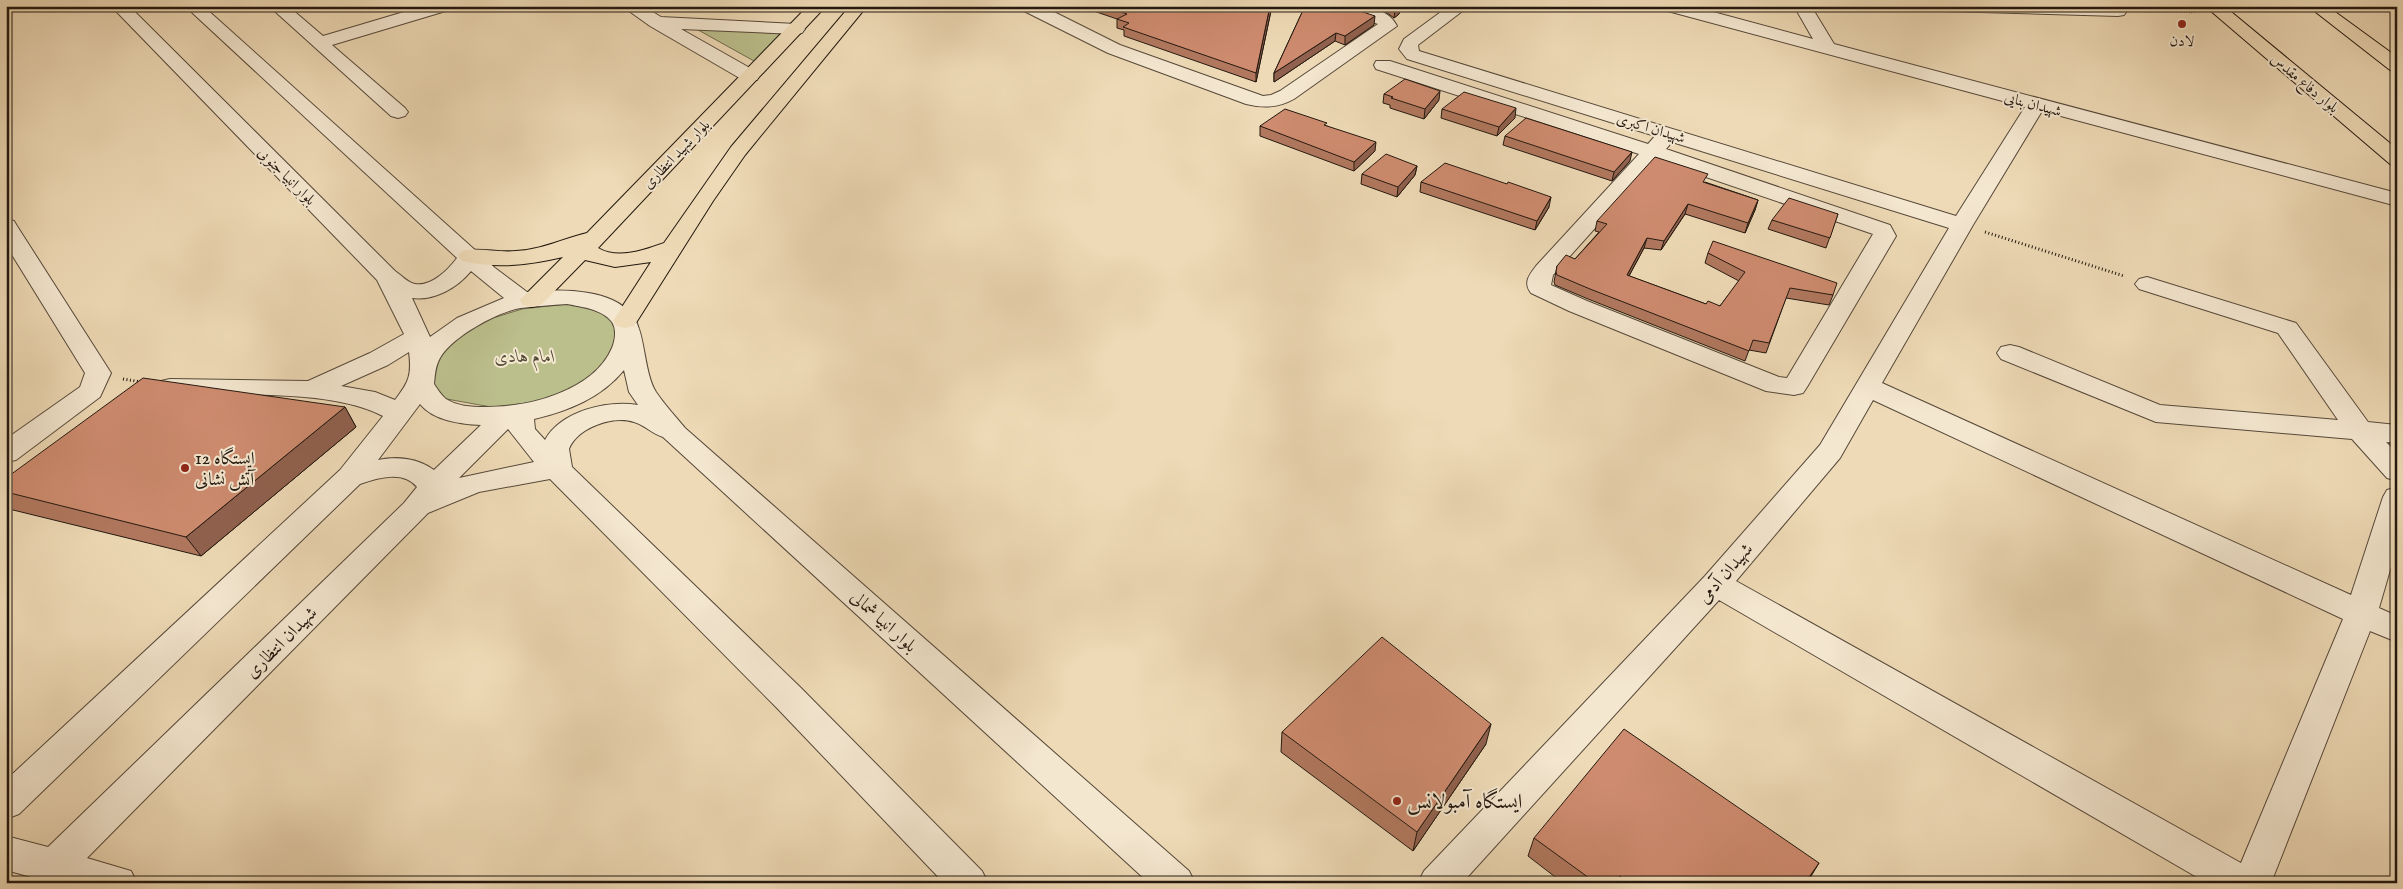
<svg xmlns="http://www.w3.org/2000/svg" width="2403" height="889" font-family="'IM FELL English',Amiri,serif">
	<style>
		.green { fill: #bbbf8c; stroke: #6f6c4e }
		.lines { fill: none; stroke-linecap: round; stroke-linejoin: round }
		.minor-casing { stroke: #564839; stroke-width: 2 }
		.major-casing { stroke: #23180f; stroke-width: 2 }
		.path-far1 { stroke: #23180f; stroke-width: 2.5; stroke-dasharray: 0.5 2; stroke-linecap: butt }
		.path { stroke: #23180f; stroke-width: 3; stroke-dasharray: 1 2.5; stroke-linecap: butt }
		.minor { fill: #f4e7d0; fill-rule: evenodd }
		.major { fill: #eedab6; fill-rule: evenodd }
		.wall { fill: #b1785f; stroke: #23180f }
		.shaded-wall { fill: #90614e; stroke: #23180f }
		.building { fill: #ce8b6f; stroke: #23180f }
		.poi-dot { fill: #8f2418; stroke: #f4e7d0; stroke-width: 2 }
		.labels { text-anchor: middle; stroke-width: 4; stroke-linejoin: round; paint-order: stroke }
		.far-poi-label { font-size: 15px; fill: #23180f; stroke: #f4e7d0 }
		.far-street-label { font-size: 15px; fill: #23180f; stroke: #f4e7d0 }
		.park-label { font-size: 18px; font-style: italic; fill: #514a34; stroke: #f4e7d0 }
		.poi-label { font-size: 18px; fill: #23180f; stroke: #f4e7d0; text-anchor: start }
		.street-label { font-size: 18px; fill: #23180f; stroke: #f4e7d0 }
		.near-poi-label { font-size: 21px; fill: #23180f; stroke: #f4e7d0; text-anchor: start }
	</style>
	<rect width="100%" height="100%" fill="#eedab6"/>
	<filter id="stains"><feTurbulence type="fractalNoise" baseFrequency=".004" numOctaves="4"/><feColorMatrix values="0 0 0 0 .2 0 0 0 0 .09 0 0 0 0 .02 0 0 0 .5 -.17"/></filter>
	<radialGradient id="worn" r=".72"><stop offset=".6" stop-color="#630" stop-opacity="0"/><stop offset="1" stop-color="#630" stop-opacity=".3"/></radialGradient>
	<path class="green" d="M691,26L781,34L754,61Z
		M593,301L625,321L608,374L536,402L491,407L430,396L435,347L493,318L522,309Z"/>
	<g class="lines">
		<g class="minor-casing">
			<path id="minor" d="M111,6H129L395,271C401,275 408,283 415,284C431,287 448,270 457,258L185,6H203L495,268L527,292C561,289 627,287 639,329C645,346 646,376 656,392C664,404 675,416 685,428L1189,871L1195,883H1149L663,437C652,434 645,425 634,422C613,415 577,428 569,449L572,467L800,687L982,871L988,883H944L776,707L550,479L479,492L428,513L87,858L131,871L137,883H53L6,870V836L48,847L404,503L417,487C403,470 378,478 360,484L19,814L6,819V780L340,470L383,416C329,388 231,396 170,395L161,393L157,387L161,381L170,379L308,381L370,353L404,334L377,280ZM471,271L504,298L457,318L430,337L412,298C434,301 457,288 471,271ZM567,304C582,307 602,309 612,322C617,330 615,340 612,348C593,392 526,408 483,407C471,407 457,406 446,399C441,395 438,390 434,384C435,375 435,367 440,358C452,337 497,312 521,308C536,306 552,305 567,304ZM409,352C412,375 409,382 395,400L375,392L341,386L388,365ZM624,370L629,392L638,405C607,400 561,411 545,440L535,429L534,419C568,411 601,398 624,370ZM420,404C434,421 461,424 481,425L434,470C418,458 397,456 378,460ZM508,429L534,462L459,478Z
				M269,6H288L323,36L424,6H451L449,10L332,45L405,108L408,112L405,116L398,118L391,116Z
				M622,6H643L661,17L796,24L802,25L805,29L802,33L796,34L681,29L757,72L759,76L757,80H743L650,26Z
				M1042,6L1120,45L1263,96L1271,95L1280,91L1378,24L1337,10L1335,6C1356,6 1386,4 1397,26L1294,99C1278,108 1263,108 1246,104L1108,53L1024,11L1021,7Z
				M1449,6H1469L1418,45L1419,51L1956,216L2025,107L1664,10L1662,6H1691L1813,39L1794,6H1811L1834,44L2397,193V206L2042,111L1973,225L1882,383L2351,595L2383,497L2387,490L2397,487V546L2379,608L2397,616V642L2370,631L2271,883H2207L1719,600L1462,883H1418L1424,871L1705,576L1820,445L1949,228L1672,142L1666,149L1890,225L1896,236L1807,387L1803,393L1794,395L1766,391L1569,311L1531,293C1523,283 1529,275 1536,266L1639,154L1376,69L1374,65L1376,61H1390L1648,144L1655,136L1407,59L1399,49L1404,39ZM1656,160L1873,234L1787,378L1779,377L1587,301L1551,285L1553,275ZM1873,400L2343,619L2241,863L1736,581L1840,458Z
				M1936,6H2120L2127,11L2124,15L2118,16L1944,11L1938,10Z
				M6,219L14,221L17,226L111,373L100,397L16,460L6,462V439L80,387L85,373L6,245Z
				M2147,277L2296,323L2368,422L2397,425V443L2386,442L2397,453V481L2387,478L2352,439L2156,422L2001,359L1997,353L2001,347L2010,345L2019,347L2160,405L2338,420L2278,333L2139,289L2135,284L2139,279Z"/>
		</g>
		<g class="major-casing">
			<path id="major" d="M808,6H826L598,248C618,260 644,250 664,243L731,147L850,6H867L745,155L713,201L634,326L625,328L616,326L613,321L651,262L615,267L585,260L541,305L532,307L523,305L520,300L563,257C529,265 496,269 462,261L458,256L462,251C479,247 498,253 516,251C541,250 562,239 587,233Z
				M2205,6H2224L2397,149V166L2390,164Z
				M2308,6H2327L2397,57V72L2390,70Z"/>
		</g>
		<path class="path-far1" d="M2139,11L2195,12"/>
		<path class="path" d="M1985,232L2124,276
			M123,379L141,382"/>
		<use href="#minor" class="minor"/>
		<use href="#major" class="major"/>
	</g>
	<path class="wall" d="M1079,6H1272L1256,82L1124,36V30L1117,28V19Z
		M1305,6L1374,25L1345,45L1335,41L1274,82V73Z
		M1371,6H1400L1399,14L1394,18L1386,12Z
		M1384,94L1439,100L1424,119L1390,108V105L1383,103Z
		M1442,109L1515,118L1497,136L1441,118Z
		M1260,126H1327L1375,151L1354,171L1260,136Z
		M1505,136L1630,161L1612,181L1503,145Z
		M1417,166L1415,175L1397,197L1361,184L1362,174Z
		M1421,182L1549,207L1535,230L1420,192Z
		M1705,182L1758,200L1755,210L1745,233L1685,214L1661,250L1644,248L1629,276L1706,304L1720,306L1739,281L1705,263L1708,253L1833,295L1829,305L1786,298L1766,353L1749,350L1745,361L1588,299L1555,285L1554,282L1557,266L1575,259L1599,232L1595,231L1597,221Z
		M1838,214L1826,248L1768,229L1772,220Z
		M345,407L356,427L201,556L9,509L6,505V478Z
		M1282,732L1486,744L1413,851L1281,752Z
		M1534,838L1807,883H1563L1528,856Z"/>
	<path class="shaded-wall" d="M1270,6H1272L1256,82V73Z
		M1400,6L1399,14L1394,18L1395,10Z
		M1375,16L1374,25L1345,45V36Z
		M1336,33L1335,41L1274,82V73Z
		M1440,91L1439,100L1424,119L1425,109Z
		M1516,108L1515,118L1497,136L1499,127Z
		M1376,142L1375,151L1354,171V162Z
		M1632,152L1630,161L1612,181L1614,172Z
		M1417,166L1415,175L1397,197L1398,187Z
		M1551,197L1549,207L1535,230L1537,221Z
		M1758,200L1755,210L1745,233L1748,223Z
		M1688,204L1685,214L1661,250L1664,241Z
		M1647,238L1644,248L1624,285L1627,275Z
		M345,407L356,427L201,556L186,537Z
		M1491,724L1486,744L1413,851L1417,832Z
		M1819,863L1807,883H1805Z
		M1620,876L1617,883H1612Z"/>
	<path class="building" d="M1104,6H1270L1256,73L1123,27L1129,23L1117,19L1127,14Z
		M1305,6H1345L1375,16L1345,36L1336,33L1274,73Z
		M1390,6H1400L1395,10Z
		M1405,79L1440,91L1425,109L1391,98L1393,97L1384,94Z
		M1464,92L1516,108L1499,127L1442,109Z
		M1285,109L1327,123L1324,125L1376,142L1354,162L1260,126Z
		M1526,118L1632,152L1614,172L1505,136Z
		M1386,154L1417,166L1398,187L1362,174Z
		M1655,157L1708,174L1703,182L1758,200L1748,223L1688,204L1664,241L1647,238L1627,275L1706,304L1708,301L1720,306L1745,272L1708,253L1713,241L1837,283L1833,295L1790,288L1769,343L1753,340L1749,351L1590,289L1557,275L1556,272L1557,266L1566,255L1575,259L1607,224L1597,221Z
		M1445,163L1507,184L1508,182L1551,197L1537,221L1421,182Z
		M1789,198L1838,214L1830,238L1772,220Z
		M143,378L345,407L186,537L6,492V478Z
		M1382,637L1491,724L1417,832L1282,732Z
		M1624,729L1819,863L1805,883H1630L1620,876L1612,883H1596L1534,838Z"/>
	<g class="poi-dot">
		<circle cx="2182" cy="24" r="5"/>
		<circle cx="185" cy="468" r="5"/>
		<circle cx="1397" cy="801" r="5"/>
	</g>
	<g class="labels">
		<g class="far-poi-label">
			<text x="2182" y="46">لادن</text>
		</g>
		<g class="far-street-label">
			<text transform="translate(2305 83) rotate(40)" y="5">بلوار دفاع مقدس</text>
			<text transform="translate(2033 104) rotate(15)" y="5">شهیدان بنایی</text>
			<text transform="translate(1651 128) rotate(17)" y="5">شهیدان اکبری</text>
			<text transform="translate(676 154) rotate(-46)" y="5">بلوار شهید انتظاری</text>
			<text transform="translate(287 176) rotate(45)" y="5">بلوار انبیا جنوبی</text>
		</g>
		<g class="park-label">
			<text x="525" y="362">امام هادی</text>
		</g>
		<g class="poi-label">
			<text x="195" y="464">ایستگاه 12<tspan x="195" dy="21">آتش نشانی</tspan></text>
		</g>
		<g class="street-label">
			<text transform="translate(1725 573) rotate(-49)" y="6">شهیدان آدمی</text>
			<text transform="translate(884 621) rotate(42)" y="6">بلوار انبیا شمالی</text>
			<text transform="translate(281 642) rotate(-45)" y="6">شهیدان انتظاری</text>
		</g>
		<g class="near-poi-label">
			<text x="1407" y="808">ایستگاه آمبولانس</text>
		</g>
	</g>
	<rect width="2403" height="889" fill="none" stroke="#eedab6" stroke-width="25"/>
	<rect x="8" y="8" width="2388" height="874" fill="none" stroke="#23180f" stroke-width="2.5"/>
	<rect x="12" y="12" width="2378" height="864" fill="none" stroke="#23180f"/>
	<rect width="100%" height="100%" filter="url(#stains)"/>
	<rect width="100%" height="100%" fill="url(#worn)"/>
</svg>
